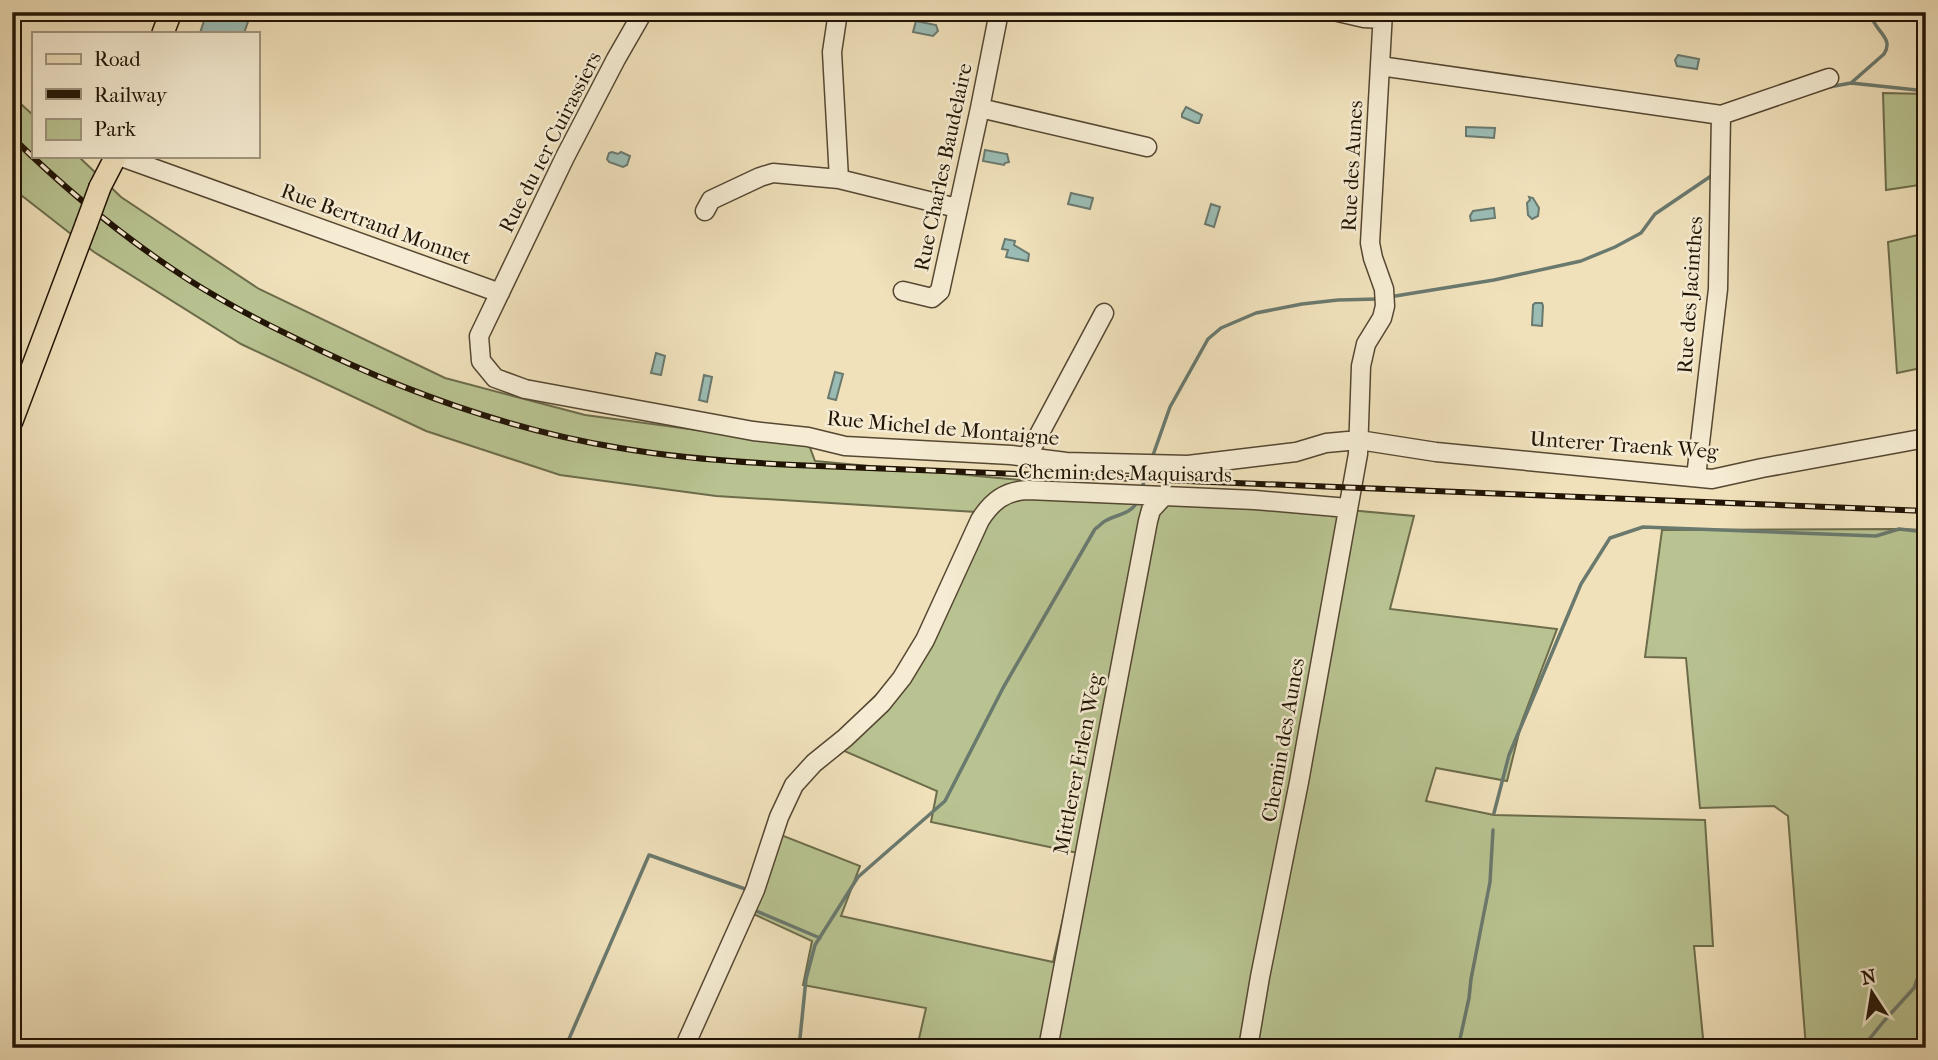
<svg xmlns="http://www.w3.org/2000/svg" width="1938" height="1060" font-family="'IM FELL French Canon',serif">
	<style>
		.green { fill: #b8c391; stroke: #6c6c4b; stroke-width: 2 }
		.water { fill: #9bbcb4; stroke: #6a796e; stroke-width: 2 }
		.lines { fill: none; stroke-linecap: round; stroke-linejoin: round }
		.stream { stroke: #6a796e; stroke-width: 3.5 }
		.minor-casing { stroke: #554732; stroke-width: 21 }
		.major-casing { stroke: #211405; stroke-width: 24 }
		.minor { stroke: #f5ecd3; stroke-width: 18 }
		.major { stroke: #f0e1bb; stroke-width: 21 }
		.rail-casing { stroke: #211405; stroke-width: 6 }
		.rail { stroke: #f5ecd3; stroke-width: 3.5; stroke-dasharray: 10; stroke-linecap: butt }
		.major-bridge-casing { stroke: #211405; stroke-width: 24; stroke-linecap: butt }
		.major-bridge { stroke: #f0e1bb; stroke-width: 21 }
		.labels { text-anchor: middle; stroke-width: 5; stroke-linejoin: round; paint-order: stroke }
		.street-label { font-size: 21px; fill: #211405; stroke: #f5ecd3 }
	</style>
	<rect width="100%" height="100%" fill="#f0e1bb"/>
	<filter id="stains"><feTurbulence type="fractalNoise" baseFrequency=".00286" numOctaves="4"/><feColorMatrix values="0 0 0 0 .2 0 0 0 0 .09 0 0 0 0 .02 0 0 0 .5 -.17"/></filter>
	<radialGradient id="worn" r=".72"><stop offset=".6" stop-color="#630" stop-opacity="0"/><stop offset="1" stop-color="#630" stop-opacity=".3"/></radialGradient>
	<path class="green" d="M1883,93L1926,94V184L1886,190Z
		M12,96L33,115V156H78L121,197L259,289L445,378L585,415L809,445L815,461L1414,516L1390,609L1557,629L1522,721L1507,781L1436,768L1426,801L1494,815L1705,820L1713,946H1694L1704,1048H1068L1056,1044L1055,1048H936L918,1043L926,1008L803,985L812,941L749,912L771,831L860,866L841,916L1053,962L1078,853L931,822L937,791L828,744L906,665L976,512L716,496L560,475L426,431L241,344L94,252L12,188Z
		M1926,233V367L1897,373L1888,242Z
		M1895,529L1926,530V1048H1806L1788,816L1774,806L1700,808L1686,658L1645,657L1662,530Z"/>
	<path class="water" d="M207,12H233L249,19L244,33H200Z
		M916,21L936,25L938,31L933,36L913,32Z
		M1678,55L1699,59L1697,69L1677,66L1675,60Z
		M1186,107L1202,115L1199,123H1196L1182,117V114Z
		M1466,127L1495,128L1494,138L1466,136Z
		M985,150L1007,154L1009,162L1005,163L1004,165L983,161Z
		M612,152L618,154L621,152L630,156L627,165L623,167L609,162L607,159L609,153Z
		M1071,193L1093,198L1090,209L1068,204Z
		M1529,197L1533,198L1539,208L1538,216L1532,219L1528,215L1527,203L1530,200Z
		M1211,204L1220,207L1214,227L1205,224Z
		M1494,208L1495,218L1471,221L1470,216L1473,211Z
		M1005,239L1015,241L1014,245L1029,254L1028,261L1006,257L1008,250L1002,249Z
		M1535,303H1542L1543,306L1542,326L1532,325L1533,305Z
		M656,353L665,356L661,375L651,373Z
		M835,372L843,374L836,400L828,398Z
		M704,375L712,377L707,402L699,400Z"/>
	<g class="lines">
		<path class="stream" d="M1851,83L1884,54C1895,37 1873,31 1870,12
			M1829,87L1851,83L1926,91
			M1389,297L1494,280L1581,261L1615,247L1641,233L1655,214L1714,174
			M1152,458L1170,407L1208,339L1221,328L1256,313L1302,304L1338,300L1378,299
			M1142,488L1148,468
			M1494,813L1509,755L1581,584L1610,538L1643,527L1876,536L1899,529L1926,532
			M754,907V910L820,938
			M565,1048L649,855L748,890
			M799,1048L806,979L815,945L858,877L945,801L1003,688L1095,529C1097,528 1103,522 1105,521C1117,514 1130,515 1137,502
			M1458,1048L1469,998L1471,979L1490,882L1493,830
			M1862,1048L1884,1021L1914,988L1926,955
			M1924,1048L1926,1046"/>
		<g class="minor-casing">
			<path id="minor" d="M643,12L616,59L565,157L479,336L481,361L495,378L525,389L753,431L808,437L845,446L1011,455L1066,462L1188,465L1296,452L1326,443L1359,440L1436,452L1712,479L1762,468L1926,438
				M838,12L832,52L839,179
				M1338,12L1364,18L1382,19
				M1380,66L1721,115L1829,78
				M980,108L1147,147
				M119,156L500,293
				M705,211L711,200L760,177L773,173L839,179L957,208
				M903,291L932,298L940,291L980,108L999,12
				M1027,457L1104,313
				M1696,477L1718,289L1721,115
				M684,1048L755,890L779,817L794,785L814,763L845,738L882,703L902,678L925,640L980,520C992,501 1005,491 1028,490L1255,500L1348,508
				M1048,1048L1148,521L1151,510L1165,495
				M1248,1048L1260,977L1299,782L1358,454L1361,366L1366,344L1382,318L1385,306L1384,289L1373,258L1370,243L1383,12"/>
		</g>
		<g class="major-casing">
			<path id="major" d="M163,33L171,12
				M100,187L116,156
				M12,421L86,225"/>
		</g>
		<use href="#minor" class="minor"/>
		<use href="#major" class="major"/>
		<g class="rail-casing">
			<path id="rail" d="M12,17L15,12
				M12,137C65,189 127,240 189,280C222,301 256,319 291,336C394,388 505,429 620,448C677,458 735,462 794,465L1926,511"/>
		</g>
		<use href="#rail" class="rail"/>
		<g class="major-bridge-casing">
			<path id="major-bridge" d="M86,225L100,187"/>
		</g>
		<use href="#major-bridge" class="major-bridge"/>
	</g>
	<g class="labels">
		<g class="street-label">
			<text transform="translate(550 142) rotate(-63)" y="7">Rue du 1er Cuirassiers</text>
			<text transform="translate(1352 166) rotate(-87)" y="7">Rue des Aunes</text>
			<text transform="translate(943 167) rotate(-78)" y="7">Rue Charles Baudelaire</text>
			<text transform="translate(376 224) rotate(20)" y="7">Rue Bertrand Monnet</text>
			<text transform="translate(1690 295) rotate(-86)" y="7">Rue des Jacinthes</text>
			<text transform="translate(943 428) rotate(5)" y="7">Rue Michel de Montaigne</text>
			<text transform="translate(1624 445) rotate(4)" y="7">Unterer Traenk Weg</text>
			<text transform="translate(1125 473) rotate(1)" y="7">Chemin des Maquisards</text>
			<text transform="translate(1283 740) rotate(-80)" y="7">Chemin des Aunes</text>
			<text transform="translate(1078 764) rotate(-79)" y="7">Mittlerer Erlen Weg</text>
		</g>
	</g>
	<rect width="1938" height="1060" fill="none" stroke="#f0e1bb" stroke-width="42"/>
	<rect x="14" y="14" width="1910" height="1032" fill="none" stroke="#211405" stroke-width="3.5"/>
	<rect x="21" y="21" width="1896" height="1018" fill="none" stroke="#211405" stroke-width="2"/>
	<rect x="32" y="32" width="228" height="126" fill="#f5ecd3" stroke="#a09681" stroke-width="2"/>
	<rect x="46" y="54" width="35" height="10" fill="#f0e1bb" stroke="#a09681" stroke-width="2"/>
	<text x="94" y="66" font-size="21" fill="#211405">Road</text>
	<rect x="46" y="89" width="35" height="10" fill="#211405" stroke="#a09681" stroke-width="2"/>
	<text x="94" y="102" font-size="21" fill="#211405">Railway</text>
	<rect x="46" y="119" width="35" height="21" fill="#b8c391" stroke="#a09681" stroke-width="2"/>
	<text x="94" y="136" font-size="21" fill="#211405">Park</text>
	<g transform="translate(1872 993) rotate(348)" stroke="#f5ecd3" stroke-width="5" paint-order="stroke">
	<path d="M0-5L12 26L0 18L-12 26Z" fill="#211405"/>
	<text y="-10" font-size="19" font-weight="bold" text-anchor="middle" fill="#211405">N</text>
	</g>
	<rect width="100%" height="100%" filter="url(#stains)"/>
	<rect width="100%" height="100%" fill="url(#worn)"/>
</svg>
